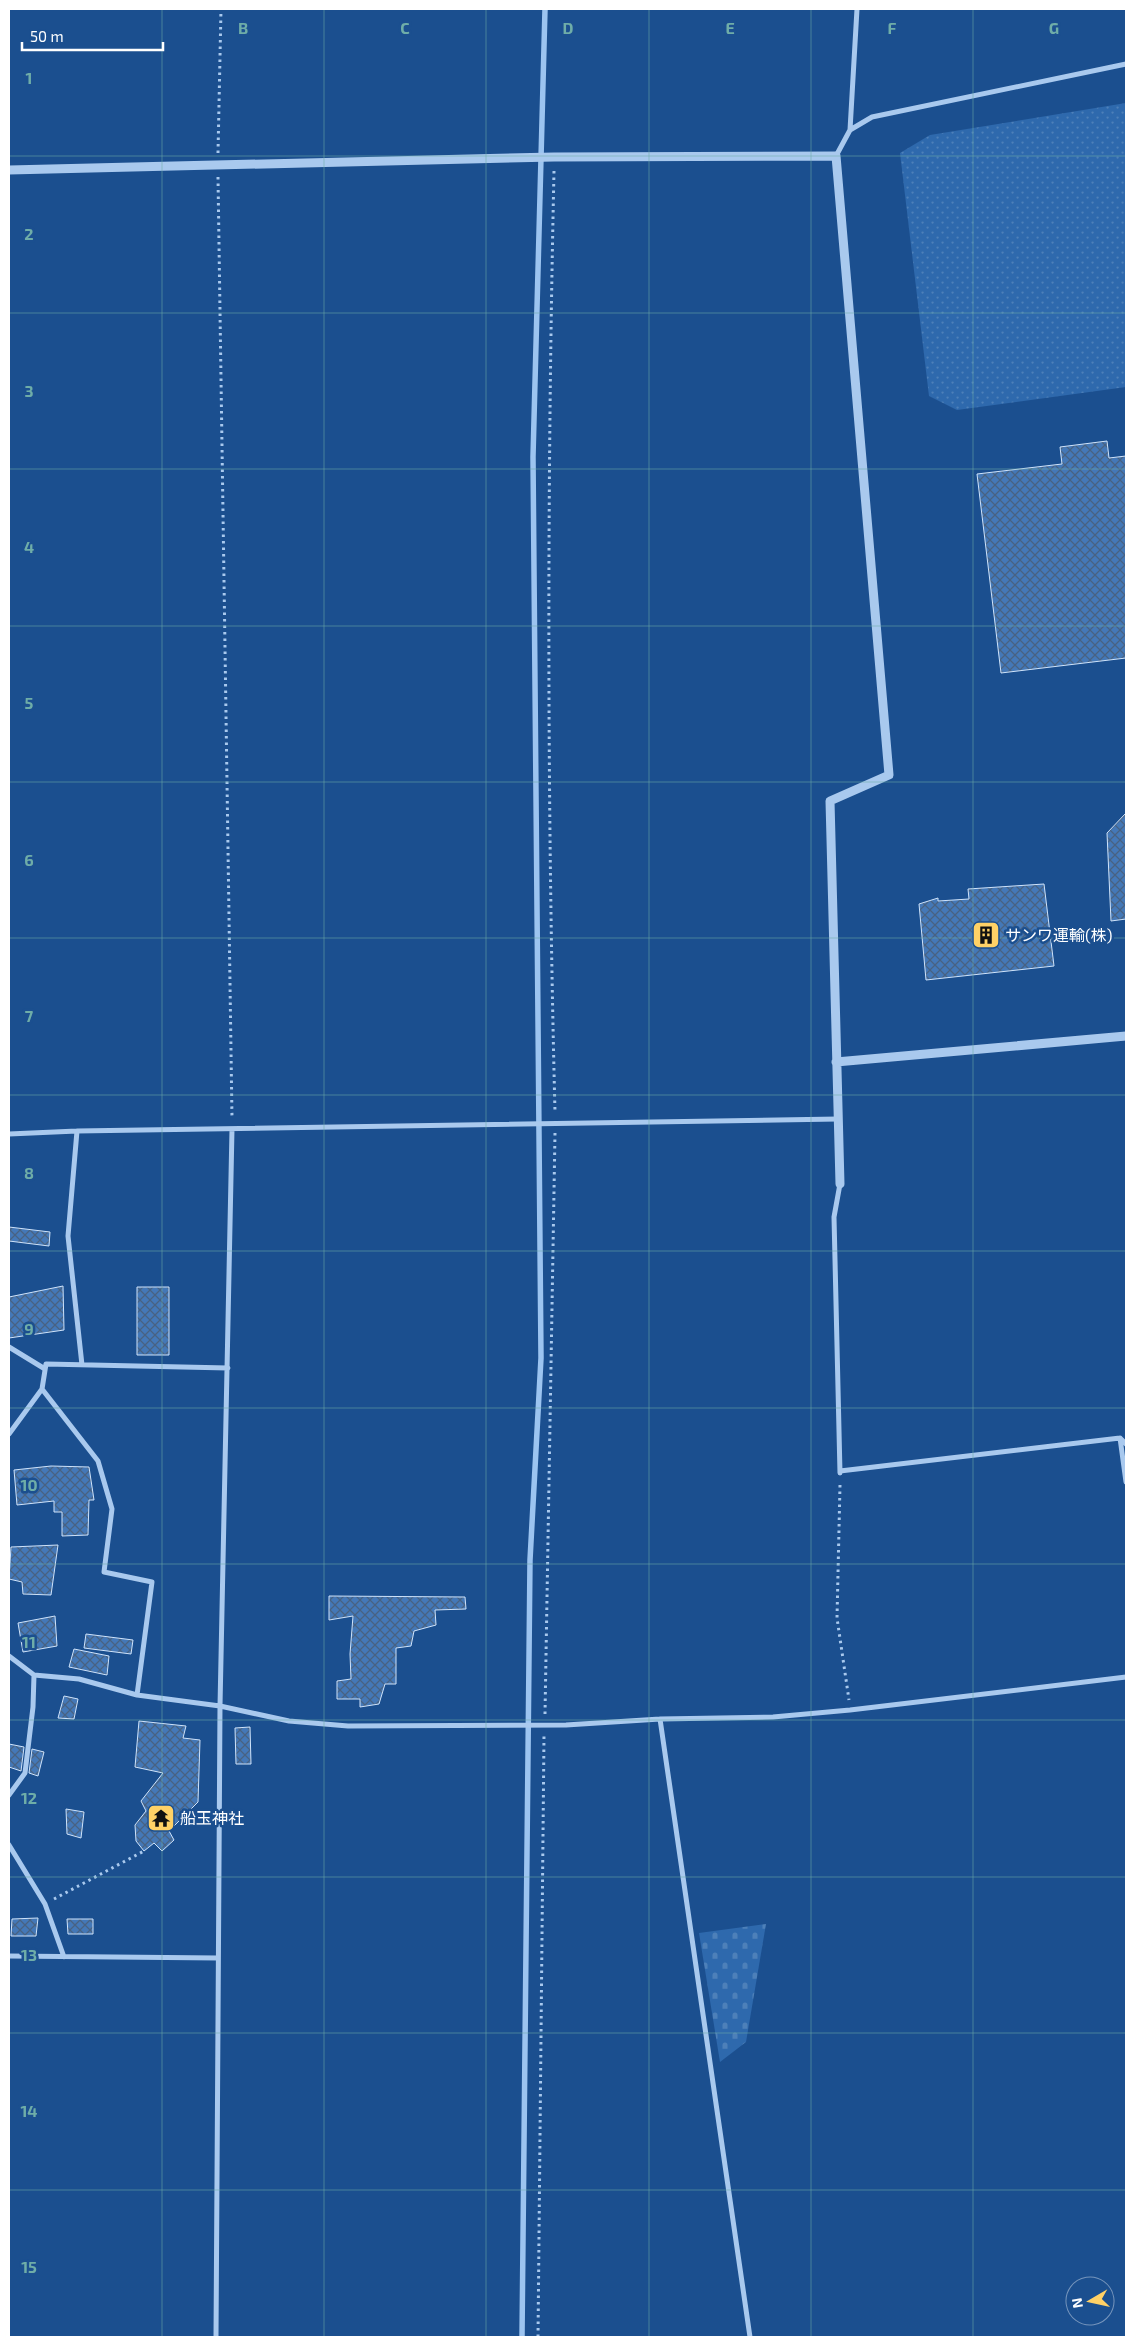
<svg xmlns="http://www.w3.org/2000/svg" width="1135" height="2346" font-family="'Exo 2','Noto Sans JP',sans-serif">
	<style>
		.grass { fill: url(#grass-dots) }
		.cemetery { fill: url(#cemetery-stones) }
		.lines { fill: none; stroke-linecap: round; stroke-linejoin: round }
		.stream { stroke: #9cc4f0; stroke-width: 5.5 }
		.building { fill: url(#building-cross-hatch); stroke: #cfe3fa }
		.path { stroke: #a9c9ee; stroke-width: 3; stroke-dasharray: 2.5 4; stroke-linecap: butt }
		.minor { stroke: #a9c9ee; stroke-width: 5 }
		.tertiary { stroke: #a9c9ee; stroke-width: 9 }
		.grid { fill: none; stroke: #6fada8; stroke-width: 1; stroke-opacity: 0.55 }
		.labels { text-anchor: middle; stroke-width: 5; stroke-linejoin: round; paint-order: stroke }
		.poi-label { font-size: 16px; fill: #fff; stroke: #1b4f8f; text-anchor: start }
		.grid-label { font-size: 16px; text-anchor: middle; font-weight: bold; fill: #6fada8; stroke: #1b4f8f; stroke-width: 5; stroke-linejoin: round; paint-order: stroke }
	</style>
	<defs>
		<pattern id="grass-dots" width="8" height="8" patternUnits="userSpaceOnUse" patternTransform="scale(1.25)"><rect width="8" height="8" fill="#2e69ad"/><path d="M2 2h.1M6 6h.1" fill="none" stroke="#4d80b9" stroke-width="1.8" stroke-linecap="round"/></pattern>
		<pattern id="cemetery-stones" width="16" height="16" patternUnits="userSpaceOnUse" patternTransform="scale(1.25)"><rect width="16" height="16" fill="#2e69ad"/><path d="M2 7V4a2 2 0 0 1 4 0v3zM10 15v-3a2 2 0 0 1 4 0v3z" fill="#4d80b9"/></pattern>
		<pattern id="building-cross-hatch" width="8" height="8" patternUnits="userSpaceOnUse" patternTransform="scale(1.25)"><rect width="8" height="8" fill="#4478b7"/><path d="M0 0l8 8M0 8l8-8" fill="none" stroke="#486282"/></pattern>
	</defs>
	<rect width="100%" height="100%" fill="#1b4f8f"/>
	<path class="grass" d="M1126,103V387L957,410L929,396L900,153L930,135Z"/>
	<path class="cemetery" d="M766,1924L746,2042L720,2062L699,1933Z"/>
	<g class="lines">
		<path class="stream" d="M522,2337L530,1560L541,1358L533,457L545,9"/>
	</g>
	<path class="building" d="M1107,441L1109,458L1126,456V658L1001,673L977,474L1062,464L1060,447Z
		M1126,813V919L1111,921L1107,833Z
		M1044,884L1054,966L926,980L919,904L938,898V901L969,899L968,889Z
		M9,1227L50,1232L49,1246L9,1241Z
		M63,1286L64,1330L9,1338V1297Z
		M137,1287H169V1355H137Z
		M51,1466L89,1467L94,1500H89L88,1535L62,1536V1512H54V1501L17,1505L14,1470Z
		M58,1545L51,1595L23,1594L22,1582L9,1579L11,1547Z
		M329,1596L465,1597L466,1609L435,1610L436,1625L414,1631L411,1646L396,1648V1684H385L379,1704L360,1707V1699H337V1681L351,1679L350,1654L353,1616L329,1620Z
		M55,1616L57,1646L23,1652L18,1623Z
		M86,1634L133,1640L131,1654L84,1648Z
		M74,1649L109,1656L107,1675L69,1667Z
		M64,1696L78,1699L74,1719L58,1718Z
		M139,1721L186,1726L183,1738L200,1740L198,1802L169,1831L174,1840L162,1851L154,1843L144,1851L136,1841L135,1825L146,1811L141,1801L163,1773L135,1767Z
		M250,1727L251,1764H236L235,1728Z
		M9,1744L24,1747L21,1771L9,1767Z
		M32,1749L44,1752L38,1776L29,1773Z
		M66,1809L84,1812L81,1838L67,1834Z
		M38,1918L36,1936H11L12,1919Z
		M67,1919H93V1934H68Z"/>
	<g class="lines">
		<path class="path" d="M218,153L221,9
			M554,171C547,484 547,798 555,1112
			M218,177L232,1118
			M840,1485L837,1618L849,1700
			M545,1714L555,1133
			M54,1899L144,1851
			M538,2337L544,1735"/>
		<path class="minor" d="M850,130L872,117L1126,64
			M836,156L850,130L857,9
			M77,1131L68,1236L82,1365
			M9,1134L77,1131L838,1119
			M840,1184L834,1217L840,1473
			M9,1347L45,1369
			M42,1389L46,1364L228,1368
			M9,1434L42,1389L98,1461L112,1509L104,1572L152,1582L137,1695
			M1120,1438L1126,1482
			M840,1471L1120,1438L1126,1444
			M9,1656L34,1675L79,1679L137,1695L220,1706L289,1721L348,1726L566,1725L660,1719L773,1717L850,1710L1126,1677
			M660,1719L750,2337
			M9,1795L25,1773L33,1707L34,1675
			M9,1845L45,1904L64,1957
			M9,1956L218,1958
			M216,2337L220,1706L232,1129"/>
		<path class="tertiary" d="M9,170L554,157L836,156L889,775L830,801L840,1184
			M836,1062L1126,1036"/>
	</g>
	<path class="grid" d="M162,9V2337M324,9V2337M486,9V2337M649,9V2337M811,9V2337M973,9V2337M9,156H1126M9,313H1126M9,469H1126M9,626H1126M9,782H1126M9,938H1126M9,1095H1126M9,1251H1126M9,1408H1126M9,1564H1126M9,1720H1126M9,1877H1126M9,2033H1126M9,2190H1126"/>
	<defs>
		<g id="building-square" transform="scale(1.4375)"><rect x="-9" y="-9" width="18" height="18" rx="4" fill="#ffd166" stroke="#1b4f8f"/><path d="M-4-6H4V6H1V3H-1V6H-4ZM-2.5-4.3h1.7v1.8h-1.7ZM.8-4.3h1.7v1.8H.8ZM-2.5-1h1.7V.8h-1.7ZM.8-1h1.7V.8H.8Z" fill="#111"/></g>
		<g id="temple-square" transform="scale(1.4375)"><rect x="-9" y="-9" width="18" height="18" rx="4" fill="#ffd166" stroke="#1b4f8f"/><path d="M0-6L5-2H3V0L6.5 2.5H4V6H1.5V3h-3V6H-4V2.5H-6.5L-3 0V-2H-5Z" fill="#111"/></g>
	</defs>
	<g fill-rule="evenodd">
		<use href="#building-square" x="986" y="935"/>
		<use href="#temple-square" x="161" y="1818"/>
	</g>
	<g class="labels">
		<g class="poi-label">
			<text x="1005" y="941">サンワ運輸(株)</text>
			<text x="180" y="1824">船玉神社</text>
		</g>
	</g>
	<g class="grid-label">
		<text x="243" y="34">B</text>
		<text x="405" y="34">C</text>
		<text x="568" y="34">D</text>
		<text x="730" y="34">E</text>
		<text x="892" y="34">F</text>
		<text x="1054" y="34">G</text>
		<text x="29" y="84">1</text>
		<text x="29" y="240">2</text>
		<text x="29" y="397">3</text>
		<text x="29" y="553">4</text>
		<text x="29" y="709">5</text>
		<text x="29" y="866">6</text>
		<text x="29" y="1022">7</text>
		<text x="29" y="1179">8</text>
		<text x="29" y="1335">9</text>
		<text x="29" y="1491">10</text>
		<text x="29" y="1648">11</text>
		<text x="29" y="1804">12</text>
		<text x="29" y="1961">13</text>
		<text x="29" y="2117">14</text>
		<text x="29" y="2273">15</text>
	</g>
	<rect width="1135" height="2346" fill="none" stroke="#ffffff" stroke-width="20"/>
	<g transform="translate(1090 2301) rotate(261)"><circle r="24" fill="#1b4f8f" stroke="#7695bc"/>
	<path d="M0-4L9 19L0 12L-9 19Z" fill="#ffd166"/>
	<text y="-8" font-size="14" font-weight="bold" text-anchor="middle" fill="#ffffff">N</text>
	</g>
	<path d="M22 42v8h141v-8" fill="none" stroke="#ffffff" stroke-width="2.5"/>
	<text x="30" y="42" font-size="15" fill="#ffffff" stroke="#1b4f8f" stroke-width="4" paint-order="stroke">50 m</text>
</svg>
